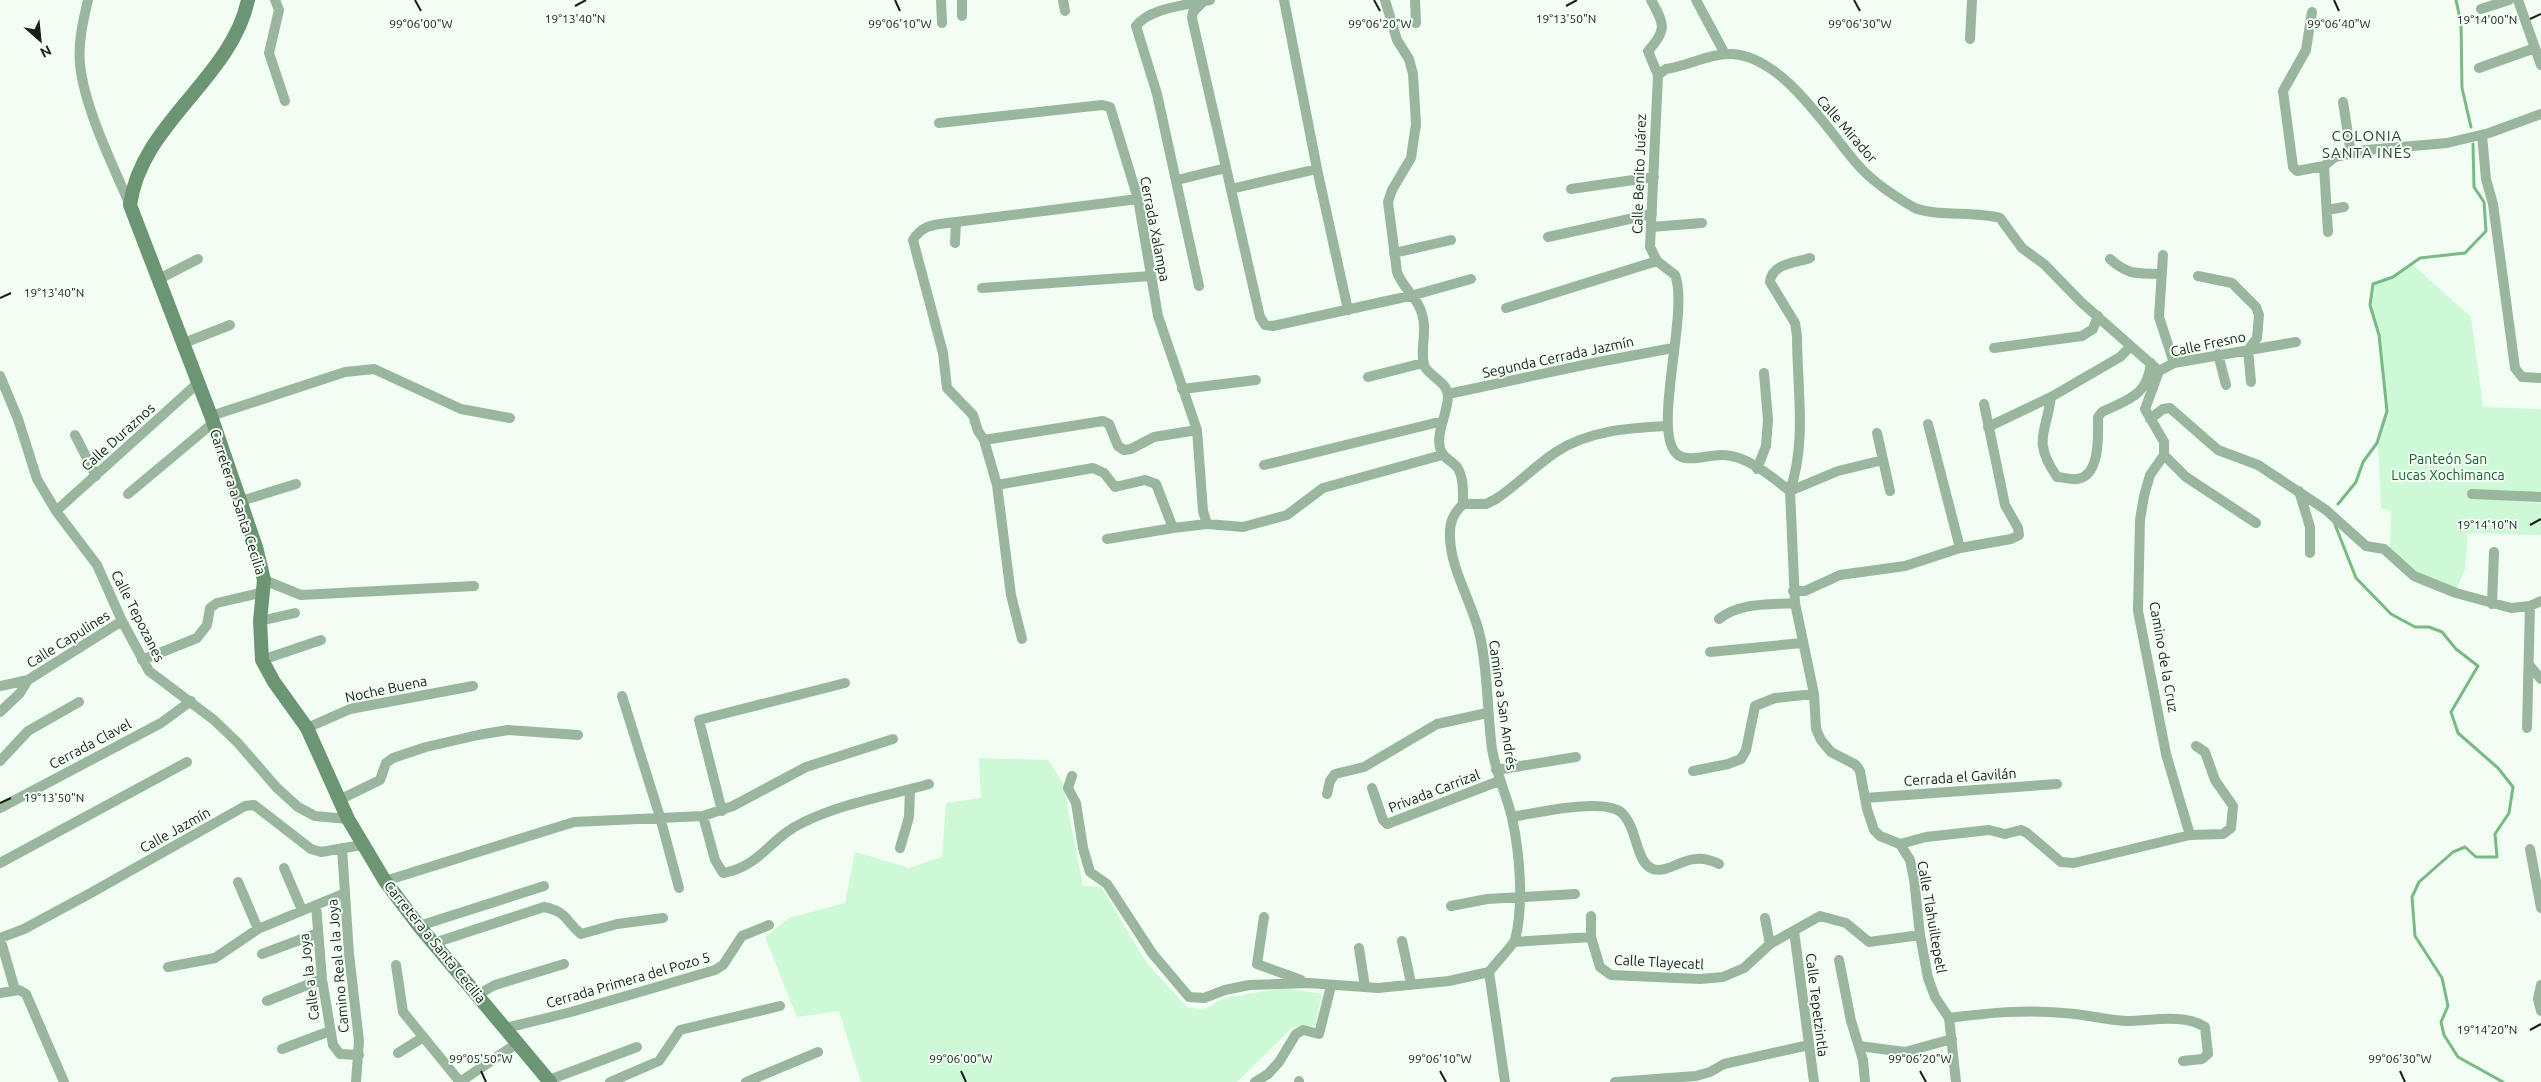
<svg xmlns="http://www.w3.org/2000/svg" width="2541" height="1082" font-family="Ubuntu,sans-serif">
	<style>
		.green { fill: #cef9d6 }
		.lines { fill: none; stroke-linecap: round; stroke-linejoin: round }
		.stream { stroke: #78b986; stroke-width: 3 }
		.minor { stroke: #9ab69f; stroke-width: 10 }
		.secondary { stroke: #6b9573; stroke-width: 14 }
		.ticks { fill: none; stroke: #151f17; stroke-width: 2 }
		.labels { text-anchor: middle; stroke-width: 4; stroke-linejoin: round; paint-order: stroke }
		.street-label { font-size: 14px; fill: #151f17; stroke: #f2fef4 }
		.park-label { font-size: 14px; fill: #175f30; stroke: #f2fef4 }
		.neighbourhood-label { font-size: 15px; letter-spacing: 1px; fill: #2c4331; stroke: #f2fef4 }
		.ticks-label { font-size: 12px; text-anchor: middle; fill: #151f17; stroke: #f2fef4; stroke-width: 4; stroke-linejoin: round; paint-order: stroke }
	</style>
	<rect width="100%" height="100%" fill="#f2fef4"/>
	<path class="green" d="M2412,264L2471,317L2483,407L2541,409V535L2468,533L2465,569L2457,588L2417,573L2390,549L2391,511L2381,508L2378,446L2387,411L2379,335L2370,305L2373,284L2393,277Z
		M979,758L1048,760L1063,783L1083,886L1101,887L1146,962L1187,1007L1203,1010L1224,998L1284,988L1322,994L1315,1026L1293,1027L1237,1082H861L839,1011L797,1017L765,937L789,918L845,903L855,852L909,868L942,857L946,803L981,798Z"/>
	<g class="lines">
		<path class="stream" d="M2456,0L2461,23L2462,88L2471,127
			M2338,504L2356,482L2363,462L2377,443L2387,411L2379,335L2370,305L2373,284L2393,277L2420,258L2465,253L2486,231L2484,202L2474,187L2473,144
			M2334,522L2356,578L2391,614L2415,627H2429L2442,632L2456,649L2478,666L2451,712L2458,733L2498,768L2513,787L2509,813L2495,834L2497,857H2476L2465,847L2453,852L2419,882L2412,897L2415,936L2442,978L2448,1006L2441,1022L2444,1035L2458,1057L2503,1082"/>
		<path class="minor" d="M88,0C83,21 78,42 80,64C84,107 113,166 130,205
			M275,0L279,10L269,53L285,101
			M941,0L942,23
			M962,0V16
			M1063,0L1065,11
			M1210,0L1204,1L1193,12L1192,18L1260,317L1265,325L1273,326L1414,295L1471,279
			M1284,0L1317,169L1348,310
			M1385,0L1397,40L1409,59L1413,74L1416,124L1411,158L1392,190L1388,202L1397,272C1404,292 1422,298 1424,325C1425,337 1420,356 1425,367C1431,377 1448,383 1448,396C1448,413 1436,431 1440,448C1442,458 1451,460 1457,467C1464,477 1463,493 1463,504C1453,514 1449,523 1450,538C1451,569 1471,601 1479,632C1488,667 1487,712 1492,749C1496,774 1507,795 1512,818C1520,854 1524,905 1515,940C1513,945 1494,965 1489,972L1505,1082
			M1415,0L1416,23
			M1651,0C1664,24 1668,29 1648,51L1658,75
			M1696,0L1725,54
			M2518,0L2541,65
			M2481,9L2509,0
			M2312,12L2306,50L2283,91L2293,167L2297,171L2324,166
			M1970,39L1972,0
			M2479,68L2535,48
			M2343,102L2351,154
			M939,123L1102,105L1110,107L1138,199L1158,316L1197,430L1203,511L1207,524
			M2482,135L2486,179L2493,204L2515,368L2522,377L2541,378
			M1177,180L1226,168
			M1231,189L1317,169
			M1571,189L1654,177
			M2327,210L2344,207
			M956,222C937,225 923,223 913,240L943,353L947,388L973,415L978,431L984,440
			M1651,227L1702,223
			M2328,232L2324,166L2335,157L2366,150L2447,143L2489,133L2541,114
			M1548,237L1652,214
			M955,243L956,222L1138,199
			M1394,253L1451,240
			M2163,255L2159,317L2174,363
			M1810,258C1796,263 1772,263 1770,282L1795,323L1797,336C1797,388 1807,441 1790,491L1838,471L1883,460
			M2110,259C2129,276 2137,273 2161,274
			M2198,276L2232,283L2256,307L2259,315L2257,338L2248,350
			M159,279L198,259
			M1199,286L1157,94L1136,26C1150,8 1183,6 1204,1
			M982,288L1151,276
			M1506,308L1657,261
			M184,343L230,325
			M1994,348L2082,336L2093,329L2098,316
			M2248,350L2251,382
			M2218,354L2226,385
			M0,376L18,419L37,479L56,511L97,565L122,621L149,671L214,720L238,743L277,788L298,807L315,816L348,819
			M1368,377L1423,363
			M1182,389L1256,380
			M1448,394L1593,363L1673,348
			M2051,397C2046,435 2032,440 2057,477C2063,477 2071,480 2077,479C2101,476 2098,434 2098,417L2102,412C2129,399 2147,396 2151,363
			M211,416L345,372L374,369L461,409L510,418
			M2150,419L2163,409L2170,408L2218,450L2258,465L2326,510L2366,546L2384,549L2414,576L2456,593L2511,608L2530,606L2541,601
			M1928,424L1960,548
			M1988,427L2051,397L2120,357L2131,346
			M1877,433L1890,491
			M75,435L96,476
			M2164,455L2150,475L2144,496L2140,520L2138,611L2166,754L2190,835
			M2164,455V442L2145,409L2159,371L2174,363L2296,342
			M2164,455L2186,477L2256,523
			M1264,465L1443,421
			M1757,469L1766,446L1768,420L1764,373
			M997,485L1093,468L1104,473L1115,487L1145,480L1156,484L1173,528L1207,524L1243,527L1287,515L1323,488L1442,455
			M2299,491L2310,527V553
			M128,494L213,423
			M2472,494L2541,497
			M241,501L296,484
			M1463,504H1486L1496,499C1517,485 1535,466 1556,452C1589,430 1630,428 1668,426
			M56,511L198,383
			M1107,539L1173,528
			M264,580L301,595L474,586
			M1793,591H1805L1840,575L1905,566L1960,548L2011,539L2019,535L2018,528L2005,505L1984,404
			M2492,604L2494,552
			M1719,619C1740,602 1769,605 1795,603
			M260,621L295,613
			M1022,639L1011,595L997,485L984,440L1103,421L1109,424L1118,446L1124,450L1131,449L1154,437L1197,430
			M1710,652L1802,643
			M142,660L197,638L207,625L210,608L217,603L264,592
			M262,660L321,640
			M2530,666L2541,679
			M0,686L28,680L122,621
			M622,696L660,817L679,888
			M0,712L20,693L28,680
			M307,728L350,709L473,686
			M2527,728L2530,606
			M0,761L28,731L79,702
			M1496,770L1576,757
			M1693,771L1728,764L1741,759L1746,750L1755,706L1775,698L1814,694
			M1072,776L1068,788L1076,803L1083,848L1090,872L1107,884L1152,953L1189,997L1204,998L1225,990L1249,985L1309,983L1378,988L1449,981L1489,972
			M1372,788L1383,820L1387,824L1499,781
			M1327,794L1330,781L1335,774L1364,767L1437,724L1487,713
			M1865,798L2057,784
			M341,799L380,780L386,763L393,758L426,747L478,735L508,730L578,735
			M0,808L161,723L191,701
			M722,811L699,720L845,683
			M703,816L715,860L723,873C760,867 771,837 802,823C842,803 887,796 929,784
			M1512,817C1535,813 1604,797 1622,813C1631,822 1634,836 1638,848C1641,856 1644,866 1653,869C1672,875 1687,848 1719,864
			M1900,844L1926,837L1989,830L2005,834L2021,830L2027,833L2061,862L2074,863L2190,835L2223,834L2231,828L2233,806L2215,780L2205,752L2196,746
			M342,848L349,954L359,1041L356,1082
			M900,848L909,817L910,789
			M2530,849L2541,908
			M0,863L187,762
			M284,868L302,910
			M385,881L574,822L703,816L733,806L806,767L893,739
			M238,882L258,929
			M316,905L322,979L333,1045L340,1054L359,1055
			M1451,906L1487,899L1575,894
			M1591,916V937
			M1264,917L1257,964L1301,980
			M1765,918L1770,944
			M419,926L544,886
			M1794,931L1814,1082
			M0,938L24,929L89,894L245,806L254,805L311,849L321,852L362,845
			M0,938L15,990
			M1402,941L1411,983
			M1514,942L1591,937L1600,967L1611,975L1700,979L1723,977L1744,968L1770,944L1820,916L1846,923L1869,942L1920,935
			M434,943L544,907C568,912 565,921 581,934L617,924L663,918
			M1359,948L1365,987
			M262,954L318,933
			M1839,960L1851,1021L1863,1060L1865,1082
			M396,965L403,1012L460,1082
			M168,967L215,958L258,929L345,893
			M2541,985L2538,999L2541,1011
			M0,993L19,990L26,994L64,1082
			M477,995L495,985L564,964
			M267,1001L322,979
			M1949,1018C1987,1013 2026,1009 2064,1013C2085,1014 2105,1020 2126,1021C2150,1021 2184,1013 2205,1027L2208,1054L2202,1059L2183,1061
			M506,1028L571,1012L715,970L723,965L742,936L769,925
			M1859,1046L1905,1052L1952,1039
			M282,1049L330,1031
			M398,1053L422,1038
			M549,1080L637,1047
			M460,1082L519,1042
			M610,1082L659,1061L680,1030L780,1006
			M746,1082L818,1052
			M1255,1082L1268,1074L1279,1062L1296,1034L1303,1030L1319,1034L1331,986
			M1299,1082V1081
			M1615,1082L1696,1076L1710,1072L1724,1064L1809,1045
			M1956,1082L1949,1018L1935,997L1928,978L1920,935L1914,879L1910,860L1900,844L1880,836L1874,830L1867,809L1860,771L1856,765L1831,752L1821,740L1816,729L1814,694L1795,603L1790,491C1772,477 1746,455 1723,455C1710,454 1690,463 1678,455C1650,435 1690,311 1675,275L1657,261L1650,247L1658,75L1666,69C1687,66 1711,53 1732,54C1784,57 1827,130 1858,165C1872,181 1894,196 1913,207C1932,217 1976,211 2000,218L2022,248L2044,264L2081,302L2159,371"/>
		<path class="secondary" d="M248,0C231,79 141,123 130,205L211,416L256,547L264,580L260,621L262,660L274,682L307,728L348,819L385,881L419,926L550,1082"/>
	</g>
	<path class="ticks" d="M415,0L421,11M895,0L900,11M1374,0L1380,11M1854,0L1860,11M2334,0L2339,11M575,6L586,0M1566,6L1577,0M2530,19L2541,14M0,298L11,293M2530,525L2541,519M0,803L11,798M2530,1030L2541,1024M481,1071L486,1082M961,1071L966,1082M1440,1071L1446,1082M1920,1071L1926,1082M2400,1071L2405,1082"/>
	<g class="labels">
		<g class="street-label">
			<text transform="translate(1847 129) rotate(49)" y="5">Calle Mirador</text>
			<text transform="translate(1639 174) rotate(-88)" y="5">Calle Benito Juárez</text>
			<text transform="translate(1155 229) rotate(79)" y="5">Cerrada Xalampa</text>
			<text transform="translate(2208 344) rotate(-12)" y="5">Calle Fresno</text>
			<text transform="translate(1558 357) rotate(-12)" y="5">Segunda Cerrada Jazmín</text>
			<text transform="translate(118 437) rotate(-42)" y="5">Calle Duraznos</text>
			<text transform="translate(238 502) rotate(72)" y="5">Carretera a Santa Cecilia</text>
			<text transform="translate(138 616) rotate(63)" y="5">Calle Tepozanes</text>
			<text transform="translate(68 639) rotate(-32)" y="5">Calle Capulines</text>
			<text transform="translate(2164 657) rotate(80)" y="5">Camino de la Cruz</text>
			<text transform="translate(386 689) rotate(-12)" y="5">Noche Buena</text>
			<text transform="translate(1503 705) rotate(82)" y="5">Camino a San Andrés</text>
			<text transform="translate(90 744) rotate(-28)" y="5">Cerrada Clavel</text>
			<text transform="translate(1960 777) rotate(-4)" y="5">Cerrada el Gavilán</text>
			<text transform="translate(1434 791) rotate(-21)" y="5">Privada Carrizal</text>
			<text transform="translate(175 830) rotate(-29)" y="5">Calle Jazmín</text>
			<text transform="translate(1932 917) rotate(80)" y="5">Calle Tlahuiltepetl</text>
			<text transform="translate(435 942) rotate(51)" y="5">Carretera a Santa Cecilia</text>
			<text transform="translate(1659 962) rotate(3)" y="5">Calle Tlayecatl</text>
			<text transform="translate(338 966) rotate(-95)" y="5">Camino Real a la Joya</text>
			<text transform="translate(309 977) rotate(-97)" y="5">Calle a la Joya</text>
			<text transform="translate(628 980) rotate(-16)" y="5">Cerrada Primera del Pozo 5</text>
			<text transform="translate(1817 1005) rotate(83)" y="5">Calle Tepetzintla</text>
		</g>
		<g class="park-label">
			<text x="2448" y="464">Panteón San<tspan x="2448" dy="16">Lucas Xochimanca</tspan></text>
		</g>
		<g class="neighbourhood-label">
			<text x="2367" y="141">COLONIA<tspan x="2367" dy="17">SANTA INÉS</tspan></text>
		</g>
	</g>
	<g class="ticks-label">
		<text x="1566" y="23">19°13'50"N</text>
		<text x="575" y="23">19°13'40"N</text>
		<text x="2487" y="24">19°14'00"N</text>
		<text x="421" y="28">99°06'00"W</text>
		<text x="900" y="28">99°06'10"W</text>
		<text x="1380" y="28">99°06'20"W</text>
		<text x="1860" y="28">99°06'30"W</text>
		<text x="2339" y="28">99°06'40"W</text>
		<text x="54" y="297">19°13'40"N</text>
		<text x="2487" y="529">19°14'10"N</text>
		<text x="54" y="802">19°13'50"N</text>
		<text x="2487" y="1034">19°14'20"N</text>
		<text x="481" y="1063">99°05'50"W</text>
		<text x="961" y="1063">99°06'00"W</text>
		<text x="1440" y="1063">99°06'10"W</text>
		<text x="1920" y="1063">99°06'20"W</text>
		<text x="2400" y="1063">99°06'30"W</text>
	</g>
	<g transform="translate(40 40) rotate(153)" stroke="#f2fef4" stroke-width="4" paint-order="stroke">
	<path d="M0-4L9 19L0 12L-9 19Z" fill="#151f17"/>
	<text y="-8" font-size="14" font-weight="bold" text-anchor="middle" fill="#151f17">N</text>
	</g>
</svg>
